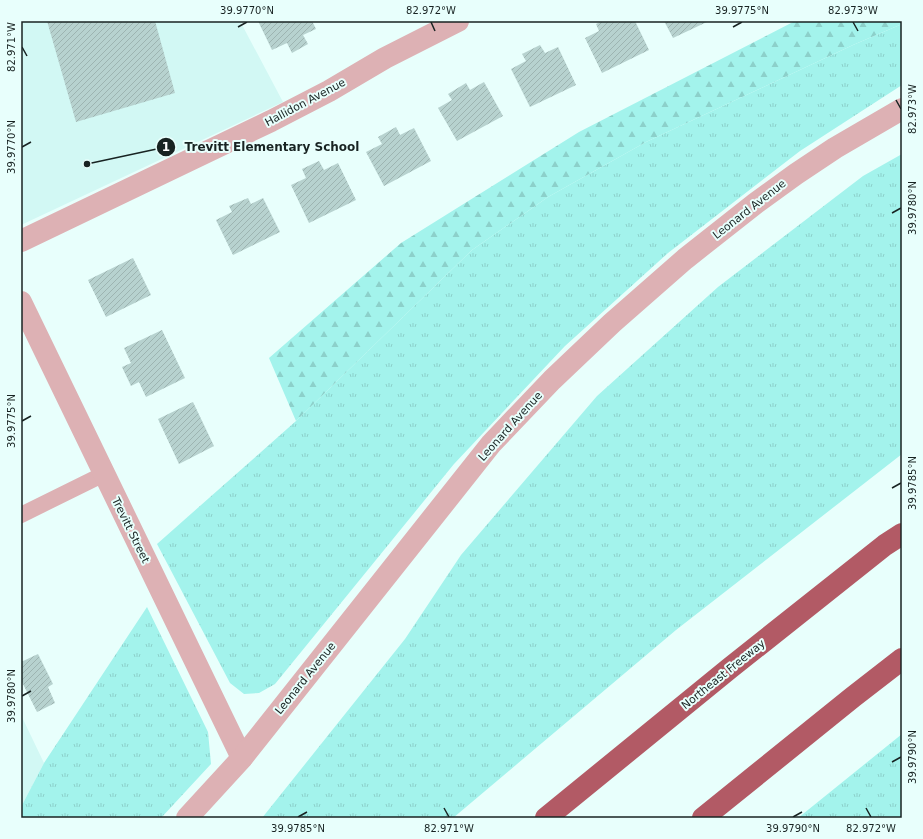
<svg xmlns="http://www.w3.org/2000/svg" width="923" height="839" font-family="'DejaVu Sans',sans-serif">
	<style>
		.built { fill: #d2f8f4 }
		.grass { fill: url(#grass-tufts) }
		.forest { fill: url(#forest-firs) }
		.building { fill: url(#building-hatch) }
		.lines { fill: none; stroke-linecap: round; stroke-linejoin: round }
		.service { stroke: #ddb1b4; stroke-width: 16 }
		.minor { stroke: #ddb1b4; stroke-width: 22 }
		.tertiary { stroke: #ddb1b4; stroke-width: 22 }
		.motorway { stroke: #b25a65; stroke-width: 22 }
		.ticks { fill: none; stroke: #182322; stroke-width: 1.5 }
		.labels { text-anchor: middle; stroke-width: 4; stroke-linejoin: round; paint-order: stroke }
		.street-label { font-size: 11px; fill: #182322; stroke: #e8fffc }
		.leader { fill: none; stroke: #182322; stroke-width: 1.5 }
		.callout-dot { fill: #182322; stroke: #e8fffc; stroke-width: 1.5 }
		.mark-label { font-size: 12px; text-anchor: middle; font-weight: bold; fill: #fff }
		.callout-label { font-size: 12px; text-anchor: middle; font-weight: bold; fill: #182322; stroke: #e8fffc; stroke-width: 4; stroke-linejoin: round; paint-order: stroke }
		.neatline { fill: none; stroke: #182322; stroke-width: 1.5 }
		.ticks-label { font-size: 10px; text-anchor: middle; fill: #182322 }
	</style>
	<defs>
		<pattern id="grass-tufts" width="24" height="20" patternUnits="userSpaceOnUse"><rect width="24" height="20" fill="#a3f3ec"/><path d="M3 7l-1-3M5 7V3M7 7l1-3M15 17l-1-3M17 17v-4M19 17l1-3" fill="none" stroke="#8cd0ca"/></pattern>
		<pattern id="forest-firs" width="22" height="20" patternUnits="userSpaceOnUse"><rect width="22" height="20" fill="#a3f3ec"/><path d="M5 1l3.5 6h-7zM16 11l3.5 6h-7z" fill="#8cd0ca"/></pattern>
		<pattern id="building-hatch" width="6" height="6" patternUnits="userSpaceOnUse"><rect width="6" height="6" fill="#b7d2cf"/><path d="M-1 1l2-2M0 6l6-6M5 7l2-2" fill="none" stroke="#9db4b1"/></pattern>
	</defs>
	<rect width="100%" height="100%" fill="#e8fffc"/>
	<path class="built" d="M21,21H240L283,102L21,225Z
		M21,715L44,763L21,807Z"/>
	<path class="grass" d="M902,24V85L800,151L668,253L565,346L454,464L275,684L259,693L244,694L230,683L157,544L296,421L472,250L548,197L646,142L853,45Z
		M902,154V454L676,630L453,818H262L405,639L461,555L597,396L718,287L863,176Z
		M147,607L208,732L211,764L161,818H21V807L44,763Z
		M902,734V818H798Z"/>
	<path class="forest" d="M795,21H902V24L853,45L646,142L548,197L472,250L296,421L269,358L401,243L579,132Z"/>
	<path class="building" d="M47,21H155L175,93L76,122Z
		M258,21H312L316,29L303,35L308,44L292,53L287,43L272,50Z
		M602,21H617L618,23L621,21H635L649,50L602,73L585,38L599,31L596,24Z
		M664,21H709L673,38Z
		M540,45L545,53L558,47L576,85L530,107L511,69L526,61L522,54Z
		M484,82L503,116L457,141L438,108L452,100L448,94L466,83L470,90Z
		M396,127L400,135L414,128L431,161L384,186L366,152L382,144L378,137Z
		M319,161L324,170L338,163L356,200L309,223L291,185L306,178L302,169Z
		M248,198L251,204L263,198L280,232L233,255L216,220L232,212L229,206Z
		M133,258L151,295L106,317L88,280Z
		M162,330L185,378L146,397L139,382L131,386L122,367L131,363L124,348Z
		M193,402L214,446L179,464L158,419Z
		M38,654L53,684L48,687L55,703L37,712L21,680V662Z"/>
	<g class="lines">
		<path class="service" d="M21,515L104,474"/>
		<path class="minor" d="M21,241L271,121L329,91L385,58L458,21
			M21,302L242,758"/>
		<path class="tertiary" d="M187,818L242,758L491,444L552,380L612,323L685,259L756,203L796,174L835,148L902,109"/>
		<path class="motorway" d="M546,818L730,668L885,545L902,534
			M703,818L853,697L902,659"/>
	</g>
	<path class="ticks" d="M431,22L435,31M853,22L858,31M238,27L247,22M733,27L742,22M22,47L27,56M896,100L901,109M22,147L31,142M892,213L901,208M22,421L31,416M892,488L901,483M22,696L31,691M892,762L901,757M444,808L449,817M866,808L871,817M298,817L307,812M793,817L802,812"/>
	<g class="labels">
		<g class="street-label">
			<text transform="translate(305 102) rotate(-28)" y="4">Hallidon Avenue</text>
			<text transform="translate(749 209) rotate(-38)" y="4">Leonard Avenue</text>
			<text transform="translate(510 426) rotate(-48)" y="4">Leonard Avenue</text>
			<text transform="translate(131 530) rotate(64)" y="4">Trevitt Street</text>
			<text transform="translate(723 674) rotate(-39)" y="4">Northeast Freeway</text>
			<text transform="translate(305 678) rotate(-51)" y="4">Leonard Avenue</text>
		</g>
	</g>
	<path class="leader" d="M87 164L166 147"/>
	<g class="callout-dot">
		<circle cx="87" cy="164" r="4"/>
		<circle cx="166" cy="147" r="10"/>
	</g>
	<g class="mark-label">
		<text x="166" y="151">1</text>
	</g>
	<g class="callout-label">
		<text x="272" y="151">Trevitt Elementary School</text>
	</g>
	<rect width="923" height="839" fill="none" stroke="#e8fffc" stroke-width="44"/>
	<rect x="22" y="22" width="879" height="795" class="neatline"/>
	<g class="ticks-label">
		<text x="247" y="14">39.9770°N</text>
		<text x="431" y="14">82.972°W</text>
		<text x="742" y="14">39.9775°N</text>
		<text x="853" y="14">82.973°W</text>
		<text transform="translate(11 47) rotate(-90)" y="4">82.971°W</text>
		<text transform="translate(912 109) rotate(-90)" y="4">82.973°W</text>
		<text transform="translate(11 147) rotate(-90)" y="4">39.9770°N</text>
		<text transform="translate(912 208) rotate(-90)" y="4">39.9780°N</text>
		<text transform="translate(11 421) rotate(-90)" y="4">39.9775°N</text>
		<text transform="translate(912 483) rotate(-90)" y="4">39.9785°N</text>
		<text transform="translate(11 696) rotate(-90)" y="4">39.9780°N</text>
		<text transform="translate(912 757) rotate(-90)" y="4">39.9790°N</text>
		<text x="298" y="832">39.9785°N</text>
		<text x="449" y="832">82.971°W</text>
		<text x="793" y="832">39.9790°N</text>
		<text x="871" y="832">82.972°W</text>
	</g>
</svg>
